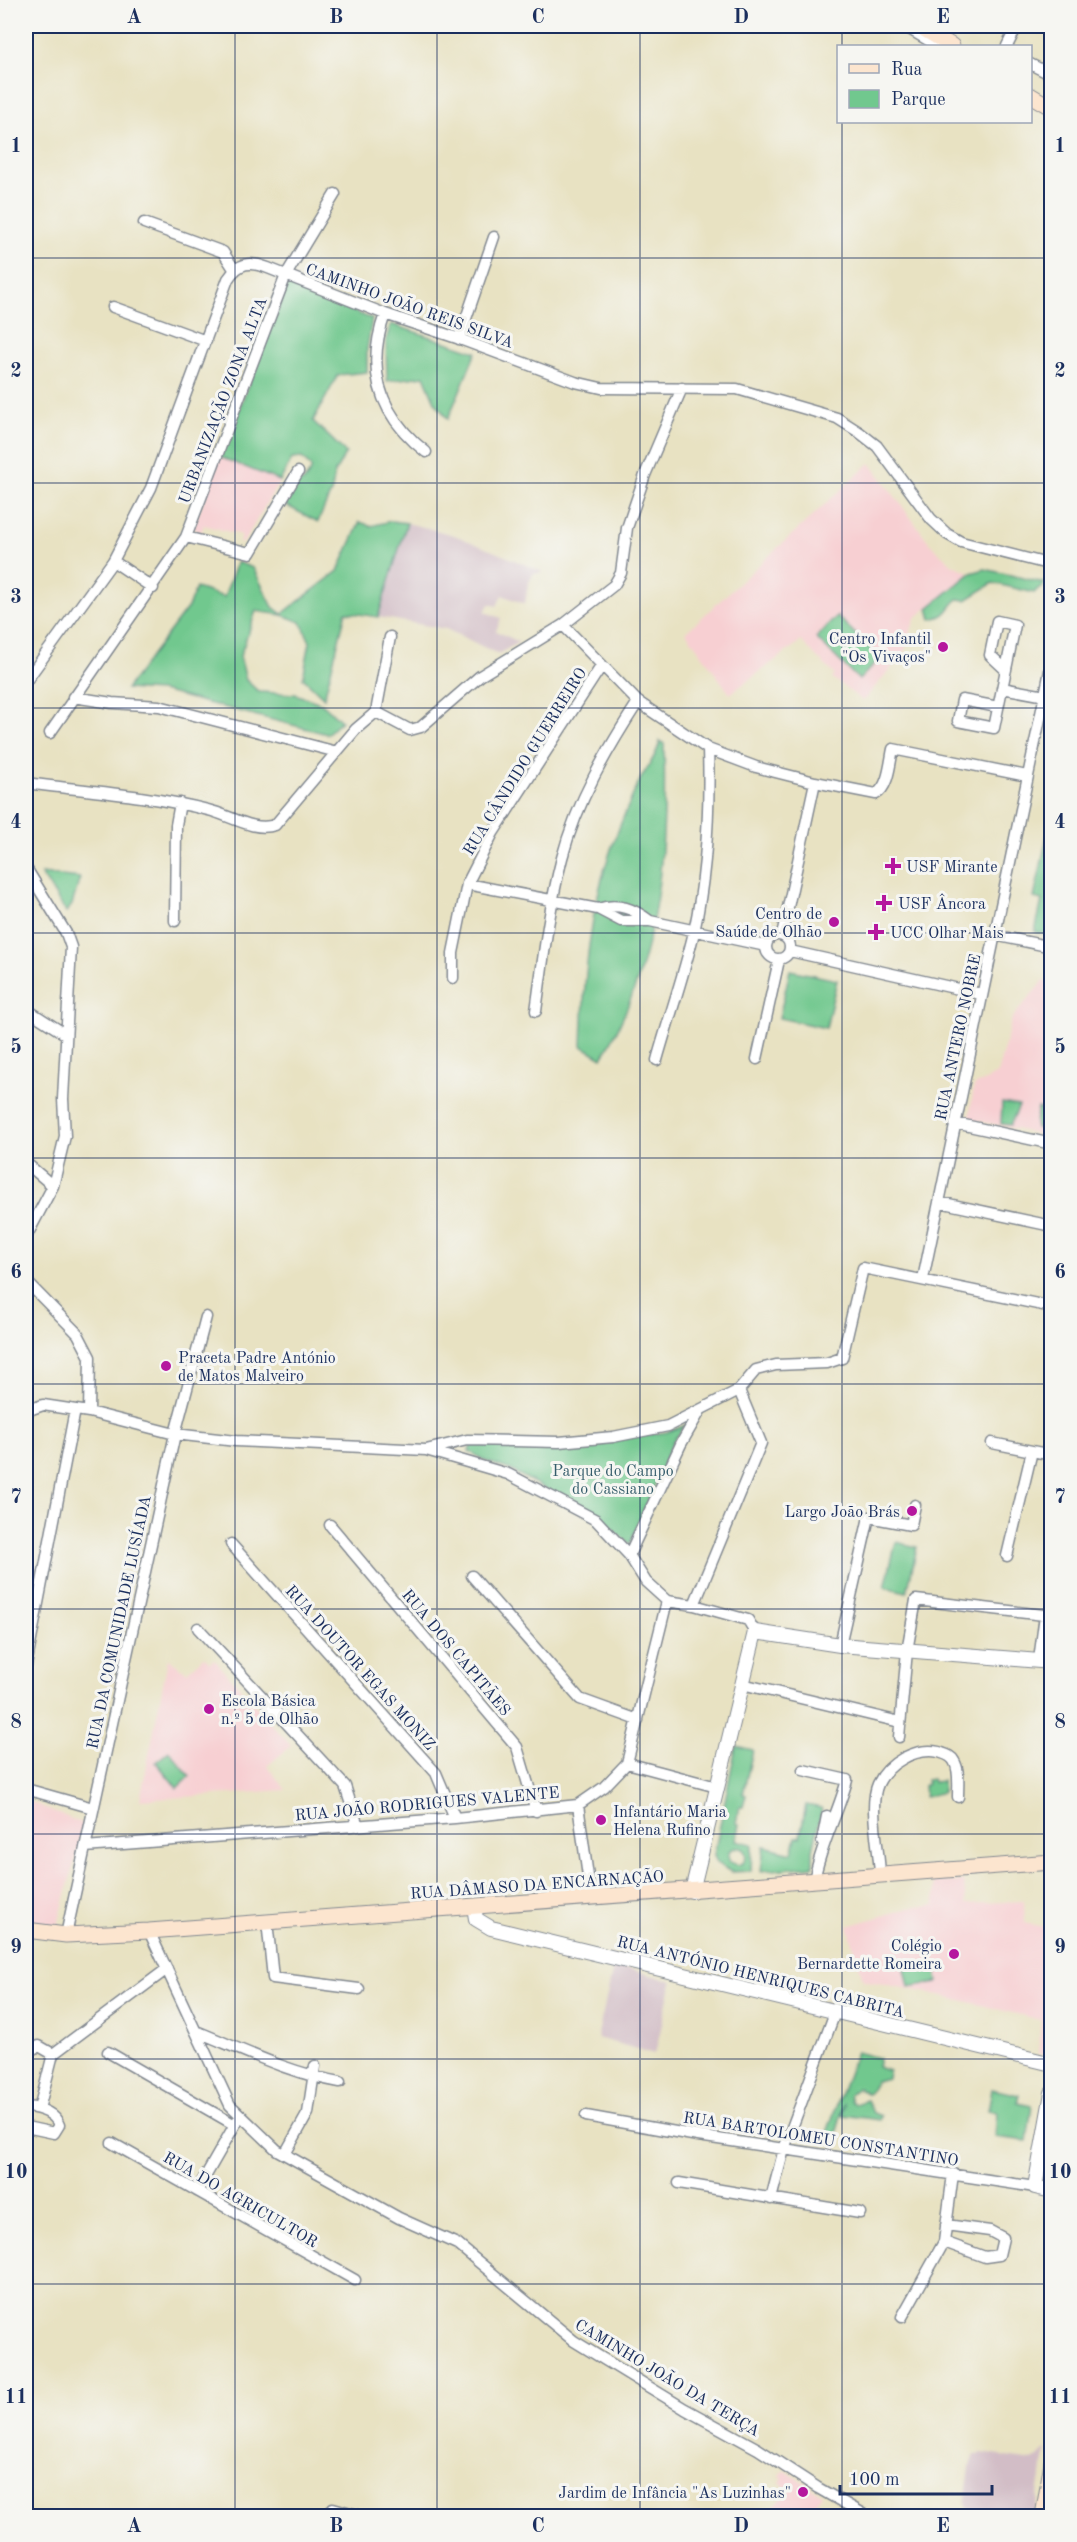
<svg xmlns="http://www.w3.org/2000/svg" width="1077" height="2542" font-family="'Old Standard TT',serif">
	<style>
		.built { fill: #f7cfd2 }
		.industrial { fill: #d2bdc6 }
		.green { fill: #71c88e; stroke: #467c76; stroke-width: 1.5; fill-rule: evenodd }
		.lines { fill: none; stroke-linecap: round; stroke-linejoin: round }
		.minor-casing { stroke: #828890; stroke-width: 13 }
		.tertiary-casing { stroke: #828890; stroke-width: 16 }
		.secondary-casing { stroke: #828890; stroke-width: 17 }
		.minor { stroke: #fff; stroke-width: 10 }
		.tertiary { stroke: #fff; stroke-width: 14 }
		.secondary { stroke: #fce5cf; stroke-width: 15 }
		.grid { fill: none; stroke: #1b2f5e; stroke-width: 1.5; stroke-opacity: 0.55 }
		.poi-dot { fill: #b5179e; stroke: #f6f6f2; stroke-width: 2 }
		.labels { text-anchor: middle; stroke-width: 6; stroke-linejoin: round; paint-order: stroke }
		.street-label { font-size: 16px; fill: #1b2f5e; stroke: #f6f6f2 }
		.poi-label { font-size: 16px; fill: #1b2f5e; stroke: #f6f6f2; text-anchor: start }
		.park-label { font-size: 16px; fill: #355d6c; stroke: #f6f6f2 }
		.neatline { fill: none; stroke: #1b2f5e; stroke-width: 2 }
		.grid-label { font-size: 20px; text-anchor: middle; font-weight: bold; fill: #1b2f5e }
	</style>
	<rect width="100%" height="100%" fill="#f6f6f2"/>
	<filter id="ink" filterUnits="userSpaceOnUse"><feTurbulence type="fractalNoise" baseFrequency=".0167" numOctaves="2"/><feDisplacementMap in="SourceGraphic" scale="12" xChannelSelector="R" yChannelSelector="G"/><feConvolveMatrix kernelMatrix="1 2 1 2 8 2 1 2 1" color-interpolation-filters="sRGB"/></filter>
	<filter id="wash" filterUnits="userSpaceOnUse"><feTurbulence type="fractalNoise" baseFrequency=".008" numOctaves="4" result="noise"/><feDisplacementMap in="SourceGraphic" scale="24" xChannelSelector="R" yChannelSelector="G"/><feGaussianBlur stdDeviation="1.35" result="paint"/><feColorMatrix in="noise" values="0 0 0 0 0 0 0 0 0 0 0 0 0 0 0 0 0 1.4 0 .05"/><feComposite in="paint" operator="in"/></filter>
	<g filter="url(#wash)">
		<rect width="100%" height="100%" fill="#e8e2c2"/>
		<path class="built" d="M220,457L280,481L243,543H239L241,535L204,525L201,533L193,528Z
			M870,463L932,546L953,565L971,573L915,618L904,653L863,701L832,678L835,675L801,641L730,694L686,632Z
			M1043,981L1051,983V1137L969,1119L974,1086L997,1074L1012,1018Z
			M204,1657L210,1663L214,1659L291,1746L267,1766L286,1790L140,1800L168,1659L187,1672Z
			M26,1800L84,1824L58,1925L26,1921Z
			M934,1882H964L966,1904L1024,1901L1025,1923L1051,1928L1052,1995L1045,2054H1038L1041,2020L944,1996L863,1980L848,1926L909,1908L935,1905Z
			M784,2470L822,2494L804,2516H765L788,2489L780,2483L783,2479L780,2477Z"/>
		<path class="industrial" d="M407,523L454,535L543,572L533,574L528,585L525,604L502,595L497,606L489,604L485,612L501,618L496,631L519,642L498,654L446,629L378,617Z
			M614,1965L672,1981L655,2054L597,2038Z
			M1046,2449L1034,2516H981L966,2507L965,2500L971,2462L975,2455L982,2453L1032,2461L1036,2459Z"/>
		<path class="green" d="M288,284L372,319L367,349V372L338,375L313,421L346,453L335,472L332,490L318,522L285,505L297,483L303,482L311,471V467L302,458L292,459L280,481L220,457Z
			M391,324L476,352L448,419L435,402L424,376L387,381L386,340Z
			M391,521L407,523L378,617L346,612L324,698L303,678L310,642L301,622L282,615L256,611L240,656L246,680L259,692L295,694L323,704L341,721L327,734L161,691L126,689L188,607L196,588L224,597L237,562L253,568L273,607L282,614L338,571L360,522L371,526Z
			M985,569L1044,583L1042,588H1039L1034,593L993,583L966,600L958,599C946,608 951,615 931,619L928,608L971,573Z
			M837,616L880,658L859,680L816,638Z
			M660,741L664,744C667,851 659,963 602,1058L582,1046C584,978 589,911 612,846C620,825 629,803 639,782C646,768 657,757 660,741Z
			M1051,819L1052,936H1051L1035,932L1042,900L1034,898Z
			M41,874L80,878L72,905L66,912Z
			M790,970L837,980L826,1028L779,1018Z
			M1002,1103L1019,1106L1010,1125L1001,1124Z
			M1038,1108L1051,1111V1132L1036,1128L1035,1122Z
			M686,1425L673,1441L630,1544L598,1518L511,1470L485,1461L469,1451L471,1445L559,1446L667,1432Z
			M896,1542L917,1547L907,1592L885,1587Z
			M736,1746L753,1750L743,1794L746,1795L743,1807H739L736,1823L739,1824L736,1840L752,1844L751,1871L731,1872L717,1863L714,1855ZM738,1847L744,1850L746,1856L743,1863L738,1865L730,1862L728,1856L730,1850Z
			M169,1751L190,1776L177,1788L156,1762Z
			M932,1779L933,1782L942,1781L943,1792L925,1797L924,1785L927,1784L926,1780Z
			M806,1805L822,1808L813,1850V1866L761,1871L764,1846L792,1853L796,1837H800Z
			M935,1964L938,1982L909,1987L905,1969Z
			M856,2052L879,2058L877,2067L889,2071L888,2078L876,2081L868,2094L858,2088L849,2094L851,2101L855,2104L867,2100L873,2113L881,2116L880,2120L843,2115L844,2103L835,2139L825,2138Z
			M992,2089L1019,2095L1017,2102L1032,2105L1027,2141L995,2137L997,2112L988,2110Z"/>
	</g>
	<g filter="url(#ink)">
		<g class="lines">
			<g class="minor-casing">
				<path id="minor" d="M904,26L938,46
					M1007,46L1017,26
					M1030,64L1052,75
					M144,223L223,252L234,269
					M113,307L206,341
					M385,314C365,370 380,416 426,452
					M459,339L494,237
					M186,537L250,553L298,472
					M113,561L153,588
					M563,625L638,702L708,749L756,767L815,782L876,794C889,787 890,762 893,749L1027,776
					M26,681L113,561L151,488L228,279C239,262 250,261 268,268L385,314L457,338L575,382L601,388L737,389L837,418L859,432L877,446L931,519L947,534L961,542L1052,565
					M1002,688L1051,697
					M73,697L112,703L159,706L337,752
					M998,707L962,700L958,721L994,728C1001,693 1008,659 1015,625L997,621L990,655L1006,670
					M376,712L410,730L421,727L480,676L563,625L614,585L621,573L627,528L645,475L682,388
					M376,712L390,637
					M50,733L186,537L286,275L335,194
					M26,783C87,791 148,795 208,810C230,815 253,832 275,825L356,729L376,712
					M26,868L66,933L71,947L63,1099L65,1136L53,1186L26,1237
					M467,884L598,909L621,921H650L766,946
					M598,909C618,902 634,909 650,921
					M175,921L176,825L180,803
					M766 947a12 12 0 1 1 24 0a12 12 0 1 1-24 0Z
					M782,935L815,782
					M994,935L1052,947
					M790,951L981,994
					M453,978V953L467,884L493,833L602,665
					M26,1009L65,1034
					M536,1011C543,960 549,908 562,858C577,801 607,750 638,702
					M757,1059L779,960
					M657,1060C669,1017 684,975 694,932C707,871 710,810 708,749
					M955,1123L1052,1144
					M26,1163L53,1186
					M939,1202L1052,1226
					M923,1279L1052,661
					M26,1281L78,1334L90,1357L89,1412
					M26,1411L43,1405L89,1412L175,1434L236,1441L426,1450L508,1474L596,1520L629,1555L646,1582L667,1601
					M992,1443L1052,1455
					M426,1450L467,1440L559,1442L613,1437L668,1426L739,1390L756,1370L776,1365L827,1363L842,1358L863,1268L1052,1307
					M330,1525L517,1747L536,1811
					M231,1544L436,1773L455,1818
					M629,1555L681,1444L700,1411
					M1007,1556L1032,1451
					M472,1576L580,1699L638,1720
					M667,1601L694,1605L748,1620L755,1632
					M694,1605L761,1443L739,1390
					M198,1628L345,1786L358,1826
					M840,1645L869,1517L911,1525L915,1505
					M1039,1660L1045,1615
					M26,1666L75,1410
					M742,1684L900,1722
					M899,1737L907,1651L916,1600L1052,1616
					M627,1763L717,1787
					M803,1770L847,1780C838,1814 820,1846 814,1881
					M26,1789L93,1808
					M578,1805L591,1898
					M822,1841L827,1816
					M85,1847L455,1818L578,1805L604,1787L627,1763L667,1601
					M880,1876C880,1852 868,1806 878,1784C888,1763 915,1747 939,1752C944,1754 951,1755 954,1761C960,1770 958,1786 958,1797
					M267,1921L273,1978L359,1989
					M149,1931L230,2105L277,2150L399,2218L457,2244L574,2341L685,2409L758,2449L818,2488L867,2516
					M66,1935L175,1434L206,1317
					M196,2031C243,2050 289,2073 340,2082
					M26,2052L39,2046L53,2054
					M108,2052L235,2125
					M26,2107C40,2108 54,2112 59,2125L54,2133L26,2127
					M39,2109L53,2054L167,1969
					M586,2116L698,2136L1035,2187
					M112,2143L355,2280
					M285,2154L308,2113L315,2066
					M679,2183L860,2213
					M197,2191L237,2121
					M771,2199L784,2149L836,2010
					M944,2242L985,2257L999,2255L1003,2238L990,2231L946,2225
					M902,2317L944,2242L953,2174
					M329,2516L333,2508L361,2516"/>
			</g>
			<g class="tertiary-casing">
				<path id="tertiary" d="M692,1891L755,1632L840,1645L1052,1662
					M474,1906L476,1919L491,1928L1052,2064
					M1052,2093L1035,2187L1052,2191"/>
			</g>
			<g class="secondary-casing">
				<path id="secondary" d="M919,26L952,46
					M1030,95L1052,108
					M26,1930L66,1935L149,1931L1052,1862
					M1043,2516L1052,2462"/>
			</g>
			<use href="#minor" class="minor"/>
			<use href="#tertiary" class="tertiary"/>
			<use href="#secondary" class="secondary"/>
		</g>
	</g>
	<path class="grid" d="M235,26V2516M437,26V2516M640,26V2516M842,26V46M842,122V2516M26,258H1052M26,483H1052M26,708H1052M26,933H1052M26,1158H1052M26,1384H1052M26,1609H1052M26,1834H1052M26,2059H1052M26,2284H1052"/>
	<g class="poi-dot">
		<circle cx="943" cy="647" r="6"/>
		<path d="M890 857h6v6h6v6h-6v6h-6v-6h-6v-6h6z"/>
		<path d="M881 894h6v6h6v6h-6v6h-6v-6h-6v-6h6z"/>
		<circle cx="834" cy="922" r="6"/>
		<path d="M873 923h6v6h6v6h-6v6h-6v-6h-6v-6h6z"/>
		<circle cx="166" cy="1366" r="6"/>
		<circle cx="912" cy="1511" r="6"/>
		<circle cx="209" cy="1709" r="6"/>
		<circle cx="601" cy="1820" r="6"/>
		<circle cx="954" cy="1954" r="6"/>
		<circle cx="803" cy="2492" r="6"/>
	</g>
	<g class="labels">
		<g class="street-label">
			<text transform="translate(410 305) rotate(20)" y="6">CAMINHO JOÃO REIS SILVA</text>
			<text transform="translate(222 400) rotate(-69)" y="6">URBANIZAÇÃO ZONA ALTA</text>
			<text transform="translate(524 761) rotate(-58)" y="6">RUA CÂNDIDO GUERREIRO</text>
			<text transform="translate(957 1037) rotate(-78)" y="6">RUA ANTERO NOBRE</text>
			<text transform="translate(118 1622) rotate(-78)" y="6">RUA DA COMUNIDADE LUSÍADA</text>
			<text transform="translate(457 1652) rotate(50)" y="6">RUA DOS CAPITÃES</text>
			<text transform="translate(361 1667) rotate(48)" y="6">RUA DOUTOR EGAS MONIZ</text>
			<text transform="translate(427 1803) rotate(-5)" y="6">RUA JOÃO RODRIGUES VALENTE</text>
			<text transform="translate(537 1884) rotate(-4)" y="6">RUA DÂMASO DA ENCARNAÇÃO</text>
			<text transform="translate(761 1976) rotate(14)" y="6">RUA ANTÓNIO HENRIQUES CABRITA</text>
			<text transform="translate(821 2138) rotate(9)" y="6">RUA BARTOLOMEU CONSTANTINO</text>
			<text transform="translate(241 2199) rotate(30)" y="6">RUA DO AGRICULTOR</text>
			<text transform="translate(668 2377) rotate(31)" y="6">CAMINHO JOÃO DA TERÇA</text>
		</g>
		<g class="poi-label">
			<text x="931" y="644" text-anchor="end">Centro Infantil<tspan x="931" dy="18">"Os Vivaços"</tspan></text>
			<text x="906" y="872">USF Mirante</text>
			<text x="898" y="909">USF Âncora</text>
			<text x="822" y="919" text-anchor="end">Centro de<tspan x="822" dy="18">Saúde de Olhão</tspan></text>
			<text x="890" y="938">UCC Olhar Mais</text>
			<text x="178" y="1363">Praceta Padre António<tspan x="178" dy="18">de Matos Malveiro</tspan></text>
			<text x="900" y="1517" text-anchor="end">Largo João Brás</text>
			<text x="221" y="1706">Escola Básica<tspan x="221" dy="18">n.º 5 de Olhão</tspan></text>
			<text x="613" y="1817">Infantário Maria<tspan x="613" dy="18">Helena Rufino</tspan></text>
			<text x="942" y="1951" text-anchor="end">Colégio<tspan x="942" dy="18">Bernardette Romeira</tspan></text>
			<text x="791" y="2498" text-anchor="end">Jardim de Infância "As Luzinhas"</text>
		</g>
		<g class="park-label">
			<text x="613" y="1476">Parque do Campo<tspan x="613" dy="18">do Cassiano</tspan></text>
		</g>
	</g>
	<rect width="1077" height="2542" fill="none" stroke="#f6f6f2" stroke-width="66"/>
	<rect x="837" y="45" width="195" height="78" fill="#f6f6f2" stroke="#9ea6b7" stroke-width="1.5"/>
	<rect x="849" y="64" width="30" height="9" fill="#fce5cf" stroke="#9ea6b7" stroke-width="1.5"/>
	<text x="891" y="75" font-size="18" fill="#1b2f5e">Rua</text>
	<rect x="849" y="90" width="30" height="18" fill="#71c88e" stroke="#9ea6b7" stroke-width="1.5"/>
	<text x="891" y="105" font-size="18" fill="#1b2f5e">Parque</text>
	<path d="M840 2485v9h152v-9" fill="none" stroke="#1b2f5e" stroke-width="3"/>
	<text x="849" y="2485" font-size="18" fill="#1b2f5e" stroke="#f6f6f2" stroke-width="4.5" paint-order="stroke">100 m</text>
	<rect x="33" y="33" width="1011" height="2476" class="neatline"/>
	<g class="grid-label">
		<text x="134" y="23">A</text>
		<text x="336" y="23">B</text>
		<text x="538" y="23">C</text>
		<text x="741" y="23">D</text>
		<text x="943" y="23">E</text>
		<text x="16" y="152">1</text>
		<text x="1060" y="152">1</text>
		<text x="16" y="377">2</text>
		<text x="1060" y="377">2</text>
		<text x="16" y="603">3</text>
		<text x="1060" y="603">3</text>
		<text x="16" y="828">4</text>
		<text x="1060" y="828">4</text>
		<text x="16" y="1053">5</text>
		<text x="1060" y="1053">5</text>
		<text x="16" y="1278">6</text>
		<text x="1060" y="1278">6</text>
		<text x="16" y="1503">7</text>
		<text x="1060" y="1503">7</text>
		<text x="16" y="1728">8</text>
		<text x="1060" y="1728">8</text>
		<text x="16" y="1953">9</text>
		<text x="1060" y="1953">9</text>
		<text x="16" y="2178">10</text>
		<text x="1060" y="2178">10</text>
		<text x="16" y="2403">11</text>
		<text x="1060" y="2403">11</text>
		<text x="134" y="2532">A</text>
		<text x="336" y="2532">B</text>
		<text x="538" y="2532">C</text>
		<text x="741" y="2532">D</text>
		<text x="943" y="2532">E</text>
	</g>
</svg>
